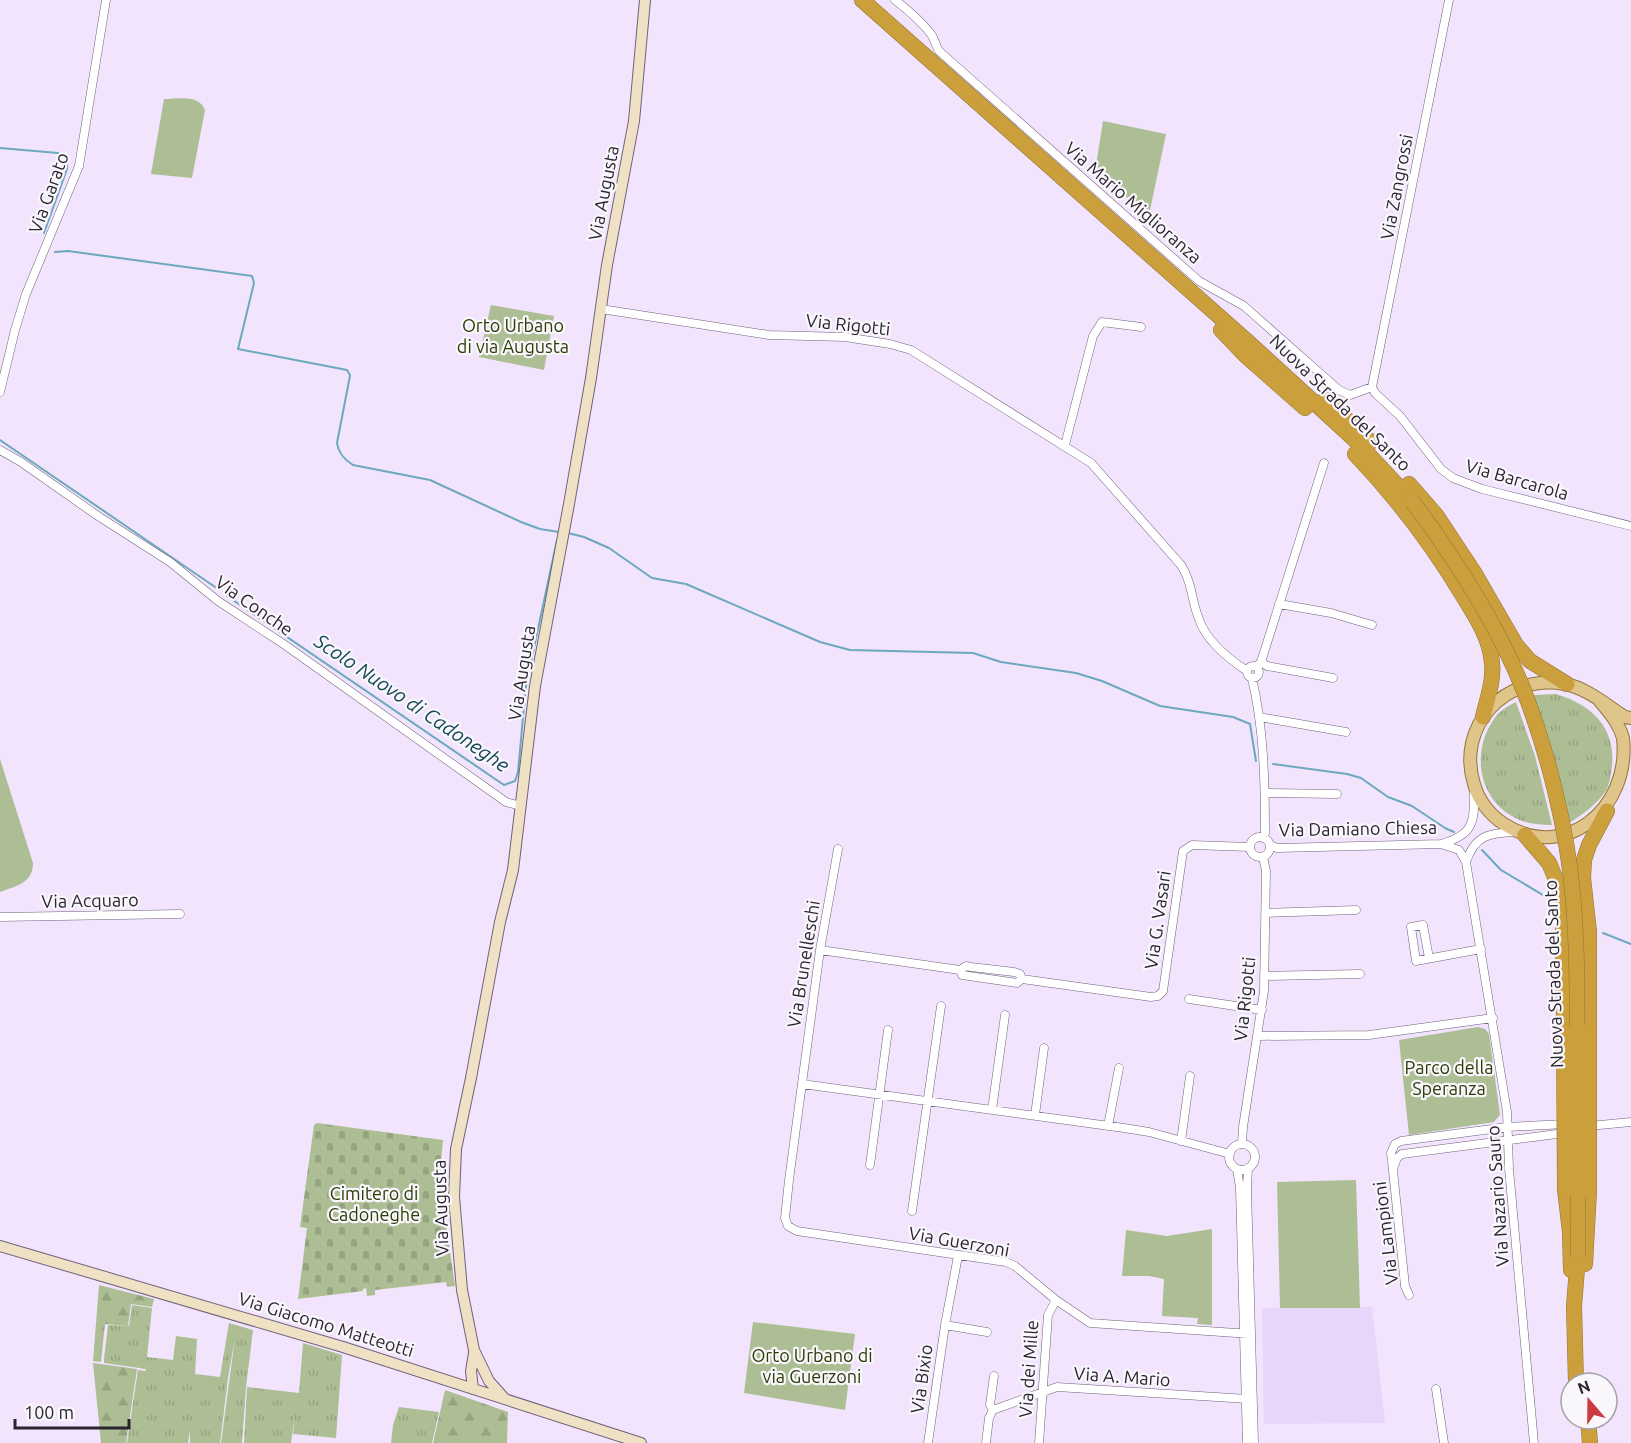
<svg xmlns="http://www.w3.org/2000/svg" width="1631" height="1443" font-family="Ubuntu,sans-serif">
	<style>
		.built { fill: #e9d5fa }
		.grass { fill: url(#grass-tufts) }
		.forest { fill: url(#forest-firs) }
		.cemetery { fill: url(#cemetery-stones) }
		.green { fill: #adbe95 }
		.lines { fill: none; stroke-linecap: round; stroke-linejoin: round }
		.stream { stroke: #6ca9be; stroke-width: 2 }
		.street-casing { stroke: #70617b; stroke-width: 9 }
		.secondary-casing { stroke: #70617b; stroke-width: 12 }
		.primary-casing { stroke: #937438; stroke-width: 14 }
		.highway-casing { stroke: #937438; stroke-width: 16 }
		.street { stroke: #fff; stroke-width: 8 }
		.secondary { stroke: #efe2c4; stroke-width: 10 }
		.primary { stroke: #e0c58a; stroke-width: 12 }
		.highway { stroke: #cb9f3c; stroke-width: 15 }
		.highway-bridge-casing { stroke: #937438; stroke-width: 16; stroke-linecap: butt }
		.highway-bridge { stroke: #cb9f3c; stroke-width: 15 }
		.labels { text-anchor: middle; stroke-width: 4.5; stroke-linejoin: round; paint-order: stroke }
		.street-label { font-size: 18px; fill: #2b2530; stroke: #f9f6fc }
		.park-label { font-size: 18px; fill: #2b3d05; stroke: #f9f6fc }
		.water-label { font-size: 20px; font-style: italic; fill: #144958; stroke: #f9f6fc }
	</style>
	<defs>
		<pattern id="grass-tufts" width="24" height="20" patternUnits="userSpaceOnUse" patternTransform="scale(1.5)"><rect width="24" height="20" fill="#adbe95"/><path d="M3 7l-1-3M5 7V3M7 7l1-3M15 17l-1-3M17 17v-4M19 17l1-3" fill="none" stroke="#95a381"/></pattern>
		<pattern id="forest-firs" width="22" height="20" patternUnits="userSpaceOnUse" patternTransform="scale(1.5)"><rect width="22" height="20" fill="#adbe95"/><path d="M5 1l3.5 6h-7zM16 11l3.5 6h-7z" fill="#95a381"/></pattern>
		<pattern id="cemetery-stones" width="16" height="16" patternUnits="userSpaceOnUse" patternTransform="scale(1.5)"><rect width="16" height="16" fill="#adbe95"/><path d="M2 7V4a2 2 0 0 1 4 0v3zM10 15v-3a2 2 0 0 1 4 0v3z" fill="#95a381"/></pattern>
	</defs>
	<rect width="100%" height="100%" fill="#f1e4fc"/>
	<path class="built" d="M1372,1307L1385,1423L1264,1424L1262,1308Z"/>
	<path class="grass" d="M1556,694C1590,704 1616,727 1612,765C1611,774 1610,784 1605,792C1595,806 1583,814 1569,823L1552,749L1533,695Z
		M1516,702L1535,756L1552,825C1538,825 1525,824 1512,816C1477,796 1472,750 1494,719C1499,711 1508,706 1516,702Z
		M132,1305L152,1308L147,1357L173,1360L176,1336L197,1339L195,1374L220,1377L229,1323L253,1330L246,1387L242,1443H221L235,1338L228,1378L220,1443H190V1431L188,1443H127L138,1370L145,1371L146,1369L104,1363V1359L108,1325L129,1326Z
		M303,1343L342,1355L336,1438L293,1434L295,1414L291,1443H244L247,1387L299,1393Z
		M399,1407L439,1412L432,1443H391L393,1425Z"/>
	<path class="forest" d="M99,1285L154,1299L152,1307L131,1304L128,1326L105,1324L101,1362L93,1361Z
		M93,1363L137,1369L126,1443H101Z
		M445,1390L508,1412L507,1443H433Z"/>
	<path class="cemetery" d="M317,1123L443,1140L440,1171L445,1170L446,1209L444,1210L455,1286L447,1287L446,1282L375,1290V1295L367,1296L366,1288L363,1289V1291L298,1299L307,1228L300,1227L314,1125Z"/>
	<path class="green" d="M164,99C178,99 199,94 205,110L192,178L151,174Z
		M1103,121L1166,134L1149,215L1095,172Z
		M491,305L554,316L544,370L479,357Z
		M0,759L33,863C33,883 16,886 0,892Z
		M1478,1027L1485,1029L1489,1034L1500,1115L1494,1122L1409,1135L1399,1040Z
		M1356,1180L1360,1308H1280L1277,1182Z
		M1212,1229V1325L1197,1324L1198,1318L1162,1316L1164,1279L1149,1276H1122L1126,1230L1167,1236Z
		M753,1322L855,1334L845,1410L744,1393Z"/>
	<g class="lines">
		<path class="stream" d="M0,148L58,153C66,156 68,161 67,169L44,233
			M55,252L68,251L252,276L254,283L238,349L347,370L350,375L349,381L337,443C338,452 345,460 353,465L430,480L521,522L540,529L559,532
			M0,440L218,589
			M568,533L584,537L609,548L652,578L686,584L820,642L850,650L973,653L1001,662L1076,673L1102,681L1160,706L1233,717L1250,724L1256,761
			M227,596L504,785L515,781L518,772L526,685L557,540
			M1273,764L1347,774L1361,778L1388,797L1412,806L1445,828L1454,832
			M1482,850L1501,870L1553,901
			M1603,933L1631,944"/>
		<g class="street-casing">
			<path id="street" d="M895,0C908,10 921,21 931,34C934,38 936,46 939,51L1199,281L1244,306L1339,390L1350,395L1372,387
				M1449,0L1372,387L1375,393L1400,416L1441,469L1453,478L1482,489L1631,526
				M601,309L769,335L845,337L890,344L911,350L1091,463L1181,565C1193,584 1191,600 1199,619C1206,641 1229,659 1247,671
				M0,392L15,330L26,294L79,166L106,0
				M1065,445L1093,336L1102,322L1141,327
				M0,450L21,462L98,516L170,562L218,601L285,645L506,802L521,806
				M1279,604L1331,613L1372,625
				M1261,662L1267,666L1333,678
				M1247 672a6 6 0 1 1 12 0a6 6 0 1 1-12 0Z
				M1256,667L1261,662L1324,463
				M1252,678C1264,729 1265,782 1265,833L1263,838
				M1259,717L1346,732
				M1265,793L1337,794
				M1250 847a10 10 0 1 1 20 0a10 10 0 1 1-20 0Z
				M1441,844L1459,850L1466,862L1507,1112L1509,1169L1534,1443
				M1270,845L1277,848L1441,844C1472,835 1475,824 1474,793
				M838,849L820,950L789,1180L785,1218L788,1226L797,1231L1006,1262L1015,1266L1056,1300L1090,1323L1251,1334
				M1466,862C1475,835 1489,833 1516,832
				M1266,913L1356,910
				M0,917L180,914
				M820,950L960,970L962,975L1017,983L1022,979
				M1429,958L1423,925L1411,927L1416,961L1481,949
				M960,970L966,966L971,967L1014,972L1020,974L1022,979L1151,997L1158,996L1163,991L1183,851L1192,845L1250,847
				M1264,976L1360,974
				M1189,999L1262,1010
				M1258,1036L1369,1035L1493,1018
				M802,1084L1124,1128L1149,1132L1230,1154
				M992,1110L1005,1015
				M1035,1115L1044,1048
				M1108,1126L1119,1068
				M1589,1126L1631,1122
				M1181,1141L1190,1076
				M1242,1144L1243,1127L1264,991L1266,871L1263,857
				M1229 1157a13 13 0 1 1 26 0a13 13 0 1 1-26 0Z
				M870,1165L888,1030
				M1394,1166L1397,1158L1402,1154L1565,1133
				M1248,1168L1247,1188L1254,1443
				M1237,1169L1240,1188L1247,1443
				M912,1211L941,1006
				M1409,1295L1405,1286L1392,1161L1391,1153L1395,1144L1401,1141L1507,1127L1565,1124
				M945,1325L958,1256
				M1436,1389L1444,1443
				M993,1410L1057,1387L1248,1399
				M993,1410L990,1405L994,1376
				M928,1443L945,1325L987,1332
				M986,1443L989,1418L993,1410
				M1039,1443L1048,1315L1056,1300"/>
		</g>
		<g class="secondary-casing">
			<path id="secondary" d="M0,1246L343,1347L641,1443
				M473,1389L471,1371L474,1353
				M505,1399L489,1381L474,1350L462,1290L454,1197L456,1149L471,1078L500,922L513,870L535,686L569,504L591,378L607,265L634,121L645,0"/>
		</g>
		<g class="primary-casing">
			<path id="primary" d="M1599,700C1609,712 1619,723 1623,738C1631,810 1563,863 1504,824C1490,815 1478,800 1474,784C1456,726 1505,673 1565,684C1587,688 1606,705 1625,717L1631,718"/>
		</g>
		<g class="highway-casing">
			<path id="highway" d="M862,0L1248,342L1353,438L1412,501
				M1221,330L1246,356L1305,408
				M1325,399L1371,442
				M1355,454C1397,498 1432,544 1463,596C1476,617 1490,638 1492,663C1494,681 1487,699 1483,717
				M1409,484L1436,515L1475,574L1516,645L1530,661L1567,684
				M1525,835L1549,863L1560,889L1563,909L1564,1031
				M1589,1031V932L1583,878L1584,860L1589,845L1607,811
				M1565,1189L1570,1232L1571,1270
				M1585,1264L1589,1191
				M1576,1383L1574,1306L1578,1256
				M1588,1419L1590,1443"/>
		</g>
		<use href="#street" class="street"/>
		<use href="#secondary" class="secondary"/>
		<use href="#primary" class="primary"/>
		<use href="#highway" class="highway"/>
		<g class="highway-bridge-casing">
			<path id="highway-bridge" d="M1412,501C1456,560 1497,623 1524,691C1548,753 1568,832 1573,898C1578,954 1577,1010 1577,1065C1578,1129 1578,1192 1578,1256
				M1564,1031L1565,1189
				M1589,1191V1031"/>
		</g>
		<use href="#highway-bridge" class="highway-bridge"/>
	</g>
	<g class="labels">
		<g class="street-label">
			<text transform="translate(1397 187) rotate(-79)" y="6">Via Zangrossi</text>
			<text transform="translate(49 193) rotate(-70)" y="6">Via Garato</text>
			<text transform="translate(604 193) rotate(-79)" y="6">Via Augusta</text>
			<text transform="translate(1133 203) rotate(41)" y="6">Via Mario Miglioranza</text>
			<text transform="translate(848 325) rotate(6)" y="6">Via Rigotti</text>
			<text transform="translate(1340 403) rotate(44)" y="6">Nuova Strada del Santo</text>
			<text transform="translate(1517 480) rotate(16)" y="6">Via Barcarola</text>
			<text transform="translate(254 606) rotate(35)" y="6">Via Conche</text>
			<text transform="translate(522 673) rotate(-81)" y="6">Via Augusta</text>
			<text transform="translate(1358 829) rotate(-1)" y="6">Via Damiano Chiesa</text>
			<text transform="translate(90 901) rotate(-1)" y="6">Via Acquaro</text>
			<text transform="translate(1158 920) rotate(-82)" y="6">Via G. Vasari</text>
			<text transform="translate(804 964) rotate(-81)" y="6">Via Brunelleschi</text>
			<text transform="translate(1554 974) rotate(-92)" y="6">Nuova Strada del Santo</text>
			<text transform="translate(1245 999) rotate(-84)" y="6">Via Rigotti</text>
			<text transform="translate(1498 1196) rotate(-94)" y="6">Via Nazario Sauro</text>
			<text transform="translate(441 1208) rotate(-92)" y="6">Via Augusta</text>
			<text transform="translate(1386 1233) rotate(-97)" y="6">Via Lampioni</text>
			<text transform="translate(959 1242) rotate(10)" y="6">Via Guerzoni</text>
			<text transform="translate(326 1325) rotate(17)" y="6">Via Giacomo Matteotti</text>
			<text transform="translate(1029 1369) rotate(-86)" y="6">Via dei Mille</text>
			<text transform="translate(1122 1377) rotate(4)" y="6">Via A. Mario</text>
			<text transform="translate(922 1379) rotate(-82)" y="6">Via Bixio</text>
		</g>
		<g class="park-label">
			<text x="513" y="332">Orto Urbano<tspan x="513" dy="21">di via Augusta</tspan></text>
			<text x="1449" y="1074">Parco della<tspan x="1449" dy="21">Speranza</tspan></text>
			<text x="374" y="1200">Cimitero di<tspan x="374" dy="21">Cadoneghe</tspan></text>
			<text x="812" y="1362">Orto Urbano di<tspan x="812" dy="21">via Guerzoni</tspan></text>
		</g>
		<g class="water-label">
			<text transform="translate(412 703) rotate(34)" y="7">Scolo Nuovo di Cadoneghe</text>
		</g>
	</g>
	<g transform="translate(1589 1401) rotate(340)"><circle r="28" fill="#f9f6fc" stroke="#a7a2aa" stroke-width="1.5"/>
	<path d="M0-4.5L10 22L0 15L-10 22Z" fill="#cb3c40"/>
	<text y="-9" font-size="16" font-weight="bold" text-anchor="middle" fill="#2b2530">N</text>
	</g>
	<path d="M15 1419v9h114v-9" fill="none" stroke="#2b2530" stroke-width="3"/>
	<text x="24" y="1419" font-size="18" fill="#2b2530" stroke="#f9f6fc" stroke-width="4.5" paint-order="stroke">100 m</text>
</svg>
